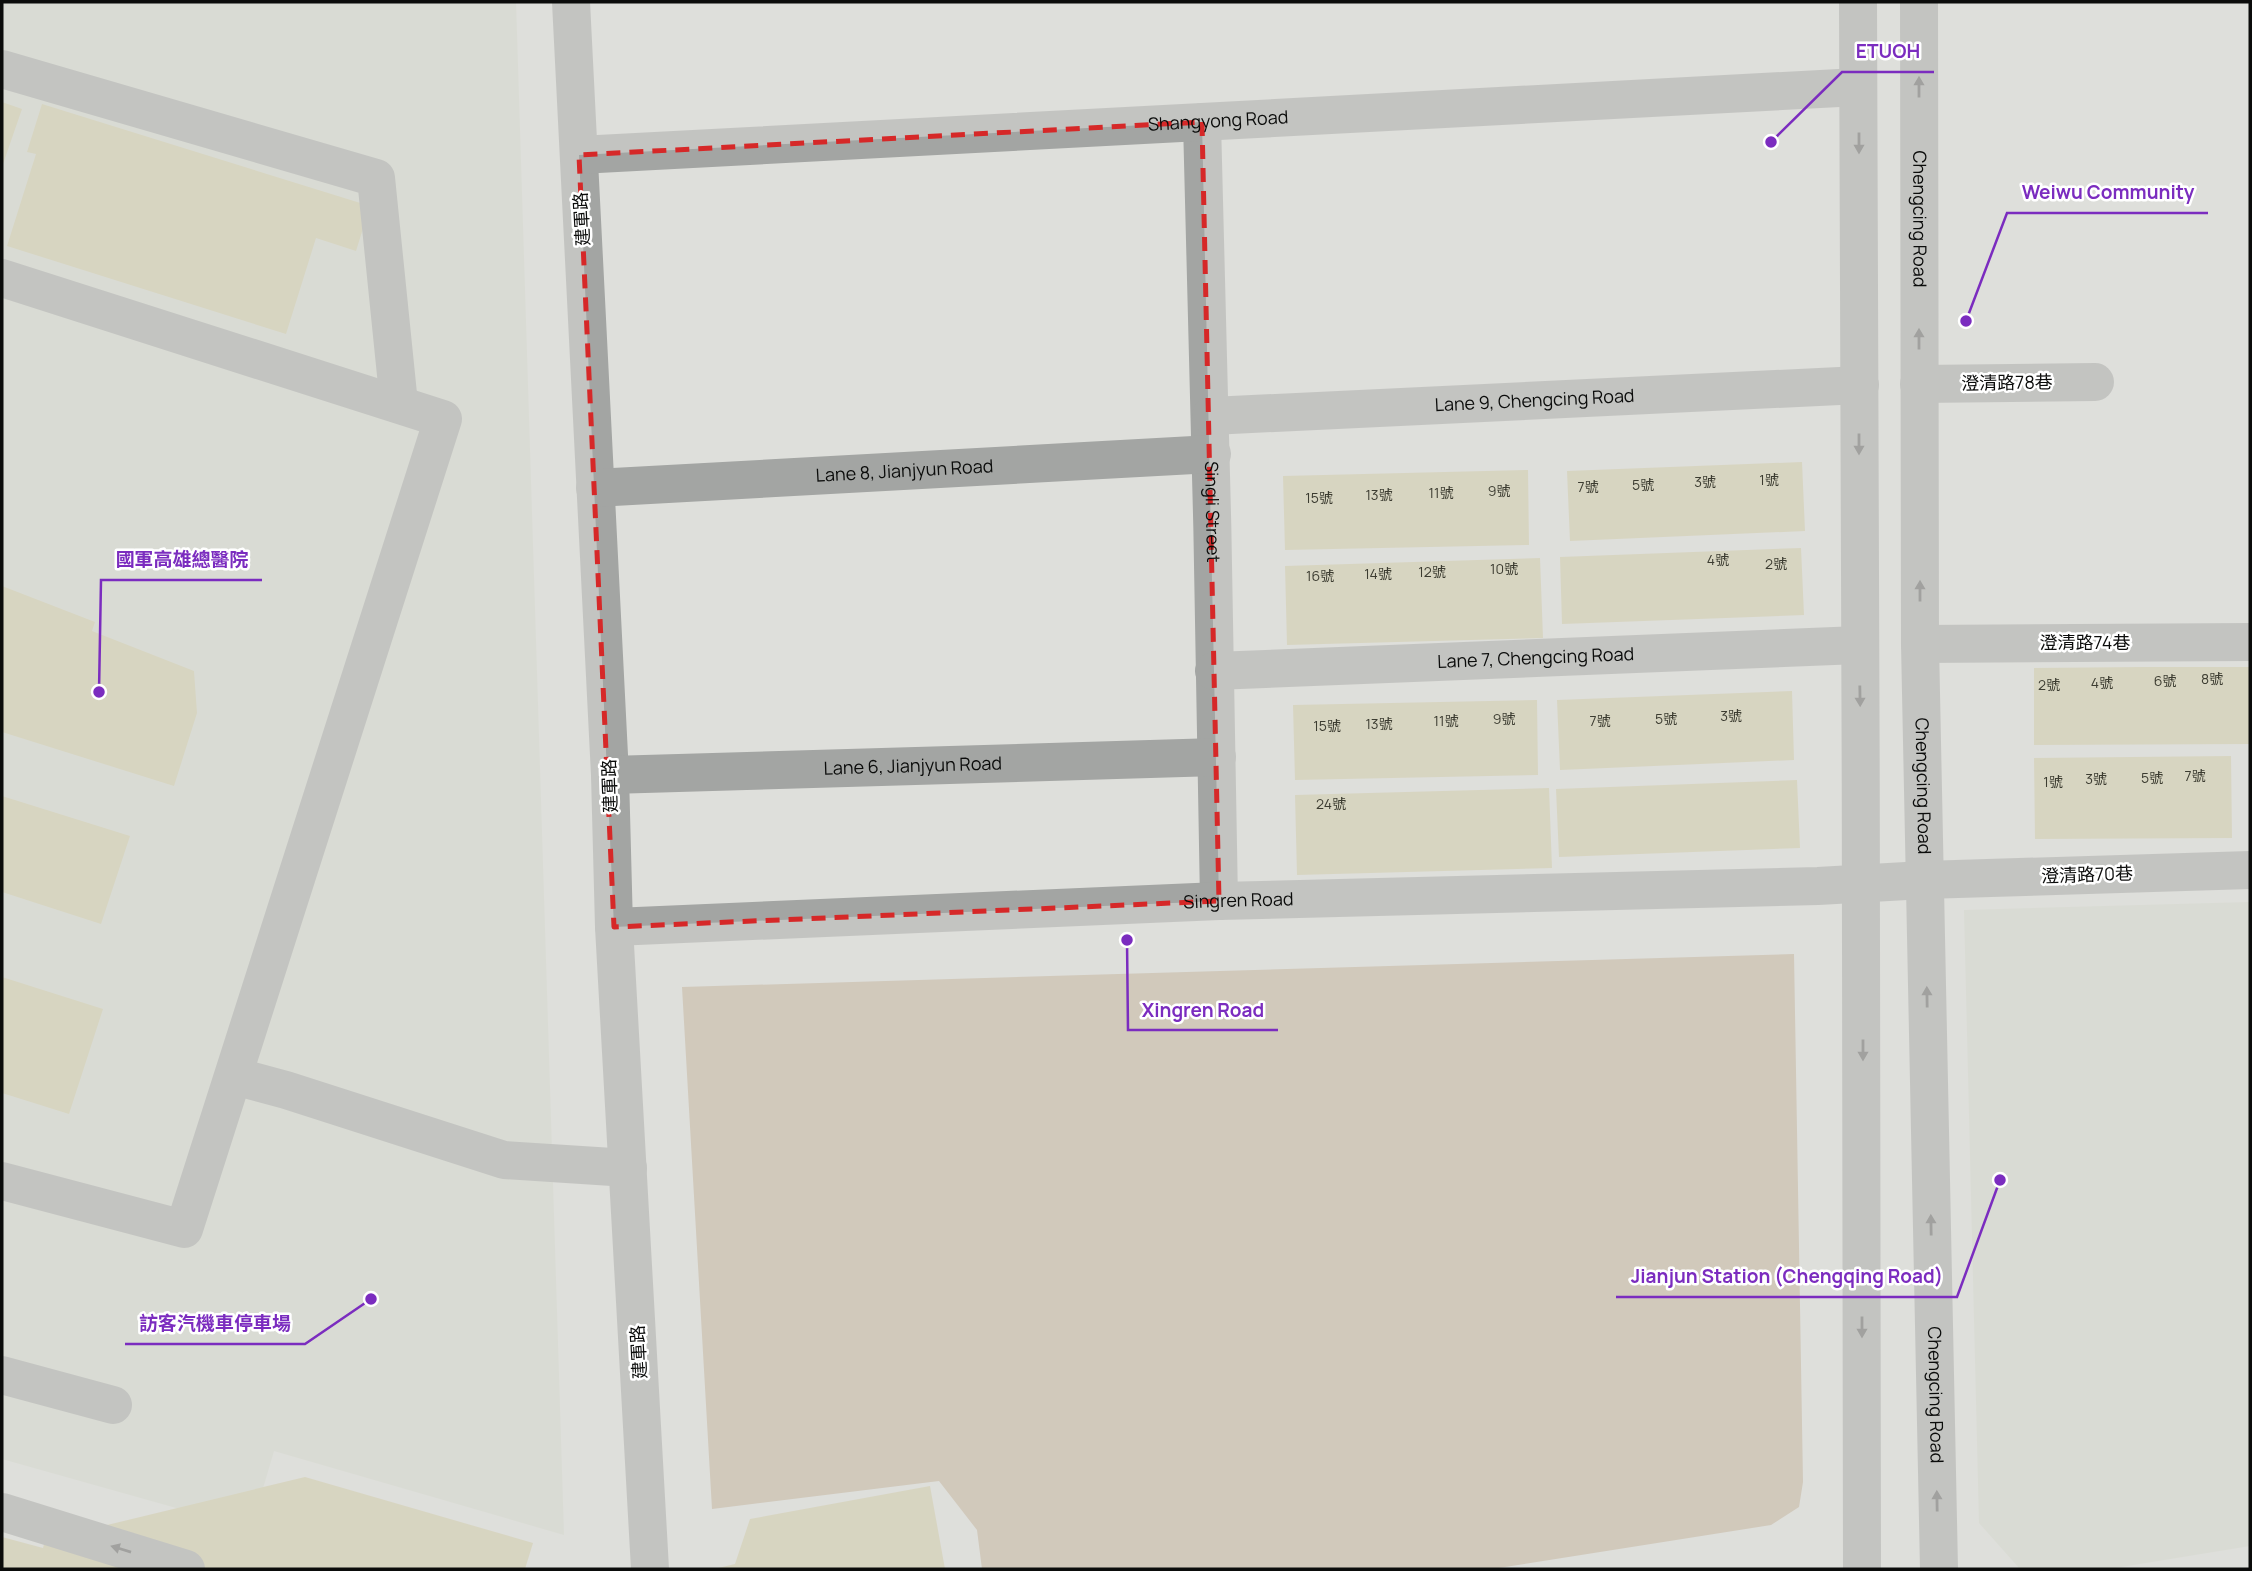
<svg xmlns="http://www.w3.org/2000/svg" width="2252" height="1571" font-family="Manrope,'Noto Sans TC',sans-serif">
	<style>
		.built { fill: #d3d8cc }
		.green { fill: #c0af95 }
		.building { fill: #cfcaa3 }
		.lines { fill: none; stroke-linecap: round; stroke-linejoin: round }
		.minor { stroke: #a3a5a3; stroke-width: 38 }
		.oneway { fill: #575857 }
		.marked { fill: none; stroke: #d62828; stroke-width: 5; stroke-dasharray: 14 9; stroke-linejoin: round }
		.labels { text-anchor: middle; stroke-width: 5; stroke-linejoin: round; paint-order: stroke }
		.number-label { font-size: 14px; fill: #3c3c31 }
		.street-label { font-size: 18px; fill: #0b0c0b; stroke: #fff }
		.leader { fill: none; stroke: #7b2cbf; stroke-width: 2.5 }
		.callout-dot { fill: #7b2cbf; stroke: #fff; stroke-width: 2.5 }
		.callout-label { font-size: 19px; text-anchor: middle; font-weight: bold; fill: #7b2cbf; stroke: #fff; stroke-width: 5; stroke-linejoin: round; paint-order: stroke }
	</style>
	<rect width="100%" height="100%" fill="#dedfdb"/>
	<path class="built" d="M2,2H516L564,1535L274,1451L251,1529L2,1459Z
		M2250,902V1546L2109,1569H2020L1979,1523L1964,910Z"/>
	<path class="green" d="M1794,954L1803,1482L1799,1507L1771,1525L1492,1569H982L977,1530L939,1481L712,1509L682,987Z"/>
	<path class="building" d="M2,102L22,109L2,167Z
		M42,104L370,206L356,251L316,238L286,334L7,246L36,154L27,152Z
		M1802,462L1805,531L1570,541L1567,471Z
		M1528,470L1529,545L1285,550L1283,476Z
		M1801,548L1804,615L1562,624L1560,557Z
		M1540,558L1543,638L1287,645L1285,566Z
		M2,586L95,622L92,631L194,671L197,713L174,786L2,732Z
		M2142,667H2250V744L2034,745V668Z
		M1792,691L1794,760L1560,770L1557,700Z
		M1537,700L1538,775L1295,780L1293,705Z
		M2231,756L2232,838L2035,839L2034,758Z
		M1797,780L1800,848L1559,857L1556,789Z
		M1549,788L1552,868L1297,875L1295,795Z
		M2,796L130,836L101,924L2,892Z
		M2,977L103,1009L69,1114L2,1093Z
		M305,1477L533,1543L525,1569H2V1537L43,1548L52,1513L103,1526Z
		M930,1486L945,1569H714L735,1564L750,1519Z"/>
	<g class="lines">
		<g class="minor">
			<path d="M571,2L610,775L614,927L650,1569"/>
			<path d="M1858,2C1859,524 1863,1047 1862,1569"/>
			<path id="s1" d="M1919,2L1920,644L1939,1569"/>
			<path d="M2,69L376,178L399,404"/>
			<path id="s2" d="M1202,122C1210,382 1215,641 1219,901"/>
			<path id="s3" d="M579,155L1858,87"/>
			<path d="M2,278L443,419L184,1229L2,1181"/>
			<path d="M1919,384L2095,382"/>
			<path id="s4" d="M1211,416L1860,385"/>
			<path id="s5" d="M595,488L1212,454"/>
			<path d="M1920,644L2250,642"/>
			<path id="s6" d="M1214,671L1859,645"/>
			<path id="s7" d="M610,775L1217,757"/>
			<path id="s8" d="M614,927L1219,901L1818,886L1924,880L2250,870"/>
			<path d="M234,1076L286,1090L504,1160L628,1168"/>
			<path d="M2,1375L113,1405"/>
			<path d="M2,1512L186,1569"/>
		</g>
	</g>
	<defs><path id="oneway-solid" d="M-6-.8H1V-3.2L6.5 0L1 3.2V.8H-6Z" transform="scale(1.75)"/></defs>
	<g class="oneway">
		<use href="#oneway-solid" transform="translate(1919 87) rotate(-90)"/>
		<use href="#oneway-solid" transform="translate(1859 143) rotate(90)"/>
		<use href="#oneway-solid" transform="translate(1919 339) rotate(-90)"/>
		<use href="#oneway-solid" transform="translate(1859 444) rotate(90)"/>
		<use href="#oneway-solid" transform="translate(1920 591) rotate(-90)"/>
		<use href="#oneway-solid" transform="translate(1860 696) rotate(89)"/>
		<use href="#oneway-solid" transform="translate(1927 997) rotate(-91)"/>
		<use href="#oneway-solid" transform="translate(1863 1050) rotate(90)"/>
		<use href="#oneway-solid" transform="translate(1931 1225) rotate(-91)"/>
		<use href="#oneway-solid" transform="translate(1862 1327) rotate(90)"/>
		<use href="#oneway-solid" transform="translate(1937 1501) rotate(-91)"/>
		<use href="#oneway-solid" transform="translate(121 1549) rotate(-163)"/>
	</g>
	<path d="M0 0H2252V1571H0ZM1202,122L1219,901L614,927L579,155Z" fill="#dedfdb" fill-opacity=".55" fill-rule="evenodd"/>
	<path class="marked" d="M1202,122L1219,901L614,927L579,155Z"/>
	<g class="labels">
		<g class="number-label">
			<text x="1769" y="485">1號</text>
			<text x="1705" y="487">3號</text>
			<text x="1643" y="490">5號</text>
			<text x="1588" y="492">7號</text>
			<text x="1499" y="496">9號</text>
			<text x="1441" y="498">11號</text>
			<text x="1379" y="500">13號</text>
			<text x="1319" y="503">15號</text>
			<text x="1718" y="565">4號</text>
			<text x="1776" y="569">2號</text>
			<text x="1504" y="574">10號</text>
			<text x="1432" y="577">12號</text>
			<text x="1378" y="579">14號</text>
			<text x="1320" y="581">16號</text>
			<text x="2212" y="684">8號</text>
			<text x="2165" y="686">6號</text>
			<text x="2102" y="688">4號</text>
			<text x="2049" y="690">2號</text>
			<text x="1731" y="721">3號</text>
			<text x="1504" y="724">9號</text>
			<text x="1666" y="724">5號</text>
			<text x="1446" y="726">11號</text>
			<text x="1600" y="726">7號</text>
			<text x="1379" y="729">13號</text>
			<text x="1327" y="731">15號</text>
			<text x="2195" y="781">7號</text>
			<text x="2152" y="783">5號</text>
			<text x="2096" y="784">3號</text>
			<text x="2053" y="787">1號</text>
			<text x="1331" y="809">24號</text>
		</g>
		<g class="street-label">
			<text dy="6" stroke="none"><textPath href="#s3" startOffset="640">Shangyong Road</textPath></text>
			<text transform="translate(582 219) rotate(-93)" y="6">建軍路</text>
			<text dy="6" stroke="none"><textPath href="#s1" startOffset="217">Chengcing Road</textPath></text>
			<text transform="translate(2007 383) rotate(-1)" y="6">澄清路78巷</text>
			<text dy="6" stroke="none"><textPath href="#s4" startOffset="324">Lane 9, Chengcing Road</textPath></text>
			<text dy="6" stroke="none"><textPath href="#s5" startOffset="310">Lane 8, Jianjyun Road</textPath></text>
			<text dy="6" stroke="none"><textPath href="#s2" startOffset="390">Singli Street</textPath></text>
			<text x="2085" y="649">澄清路74巷</text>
			<text dy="6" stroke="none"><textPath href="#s6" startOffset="322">Lane 7, Chengcing Road</textPath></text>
			<text dy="6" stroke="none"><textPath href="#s7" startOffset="303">Lane 6, Jianjyun Road</textPath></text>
			<text transform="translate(610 786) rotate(-92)" y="6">建軍路</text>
			<text dy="6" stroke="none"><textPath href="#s1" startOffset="784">Chengcing Road</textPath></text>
			<text transform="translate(2087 875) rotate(-2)" y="6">澄清路70巷</text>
			<text dy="6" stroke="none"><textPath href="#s8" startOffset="625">Singren Road</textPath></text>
			<text transform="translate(639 1352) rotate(-93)" y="6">建軍路</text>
			<text dy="6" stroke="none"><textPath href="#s1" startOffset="1393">Chengcing Road</textPath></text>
		</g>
	</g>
	<path class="leader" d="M1771 142L1842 72H1934M1966 321L2007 213H2208M99 692L101 580H262M1127 940L1128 1030H1278M2000 1180L1957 1297H1616M371 1299L305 1344H125"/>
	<g class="callout-dot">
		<circle cx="1771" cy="142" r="7"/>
		<circle cx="1966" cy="321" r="7"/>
		<circle cx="99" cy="692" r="7"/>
		<circle cx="1127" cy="940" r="7"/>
		<circle cx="2000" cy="1180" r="7"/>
		<circle cx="371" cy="1299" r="7"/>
	</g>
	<g class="callout-label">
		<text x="1888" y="58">ETUOH</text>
		<text x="2108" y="199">Weiwu Community</text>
		<text x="182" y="566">國軍高雄總醫院</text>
		<text x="1203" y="1017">Xingren Road</text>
		<text x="1787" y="1283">Jianjun Station (Chengqing Road)</text>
		<text x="215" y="1330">訪客汽機車停車場</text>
	</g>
	<rect width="2252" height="1571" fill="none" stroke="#0b0c0b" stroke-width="7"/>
</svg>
